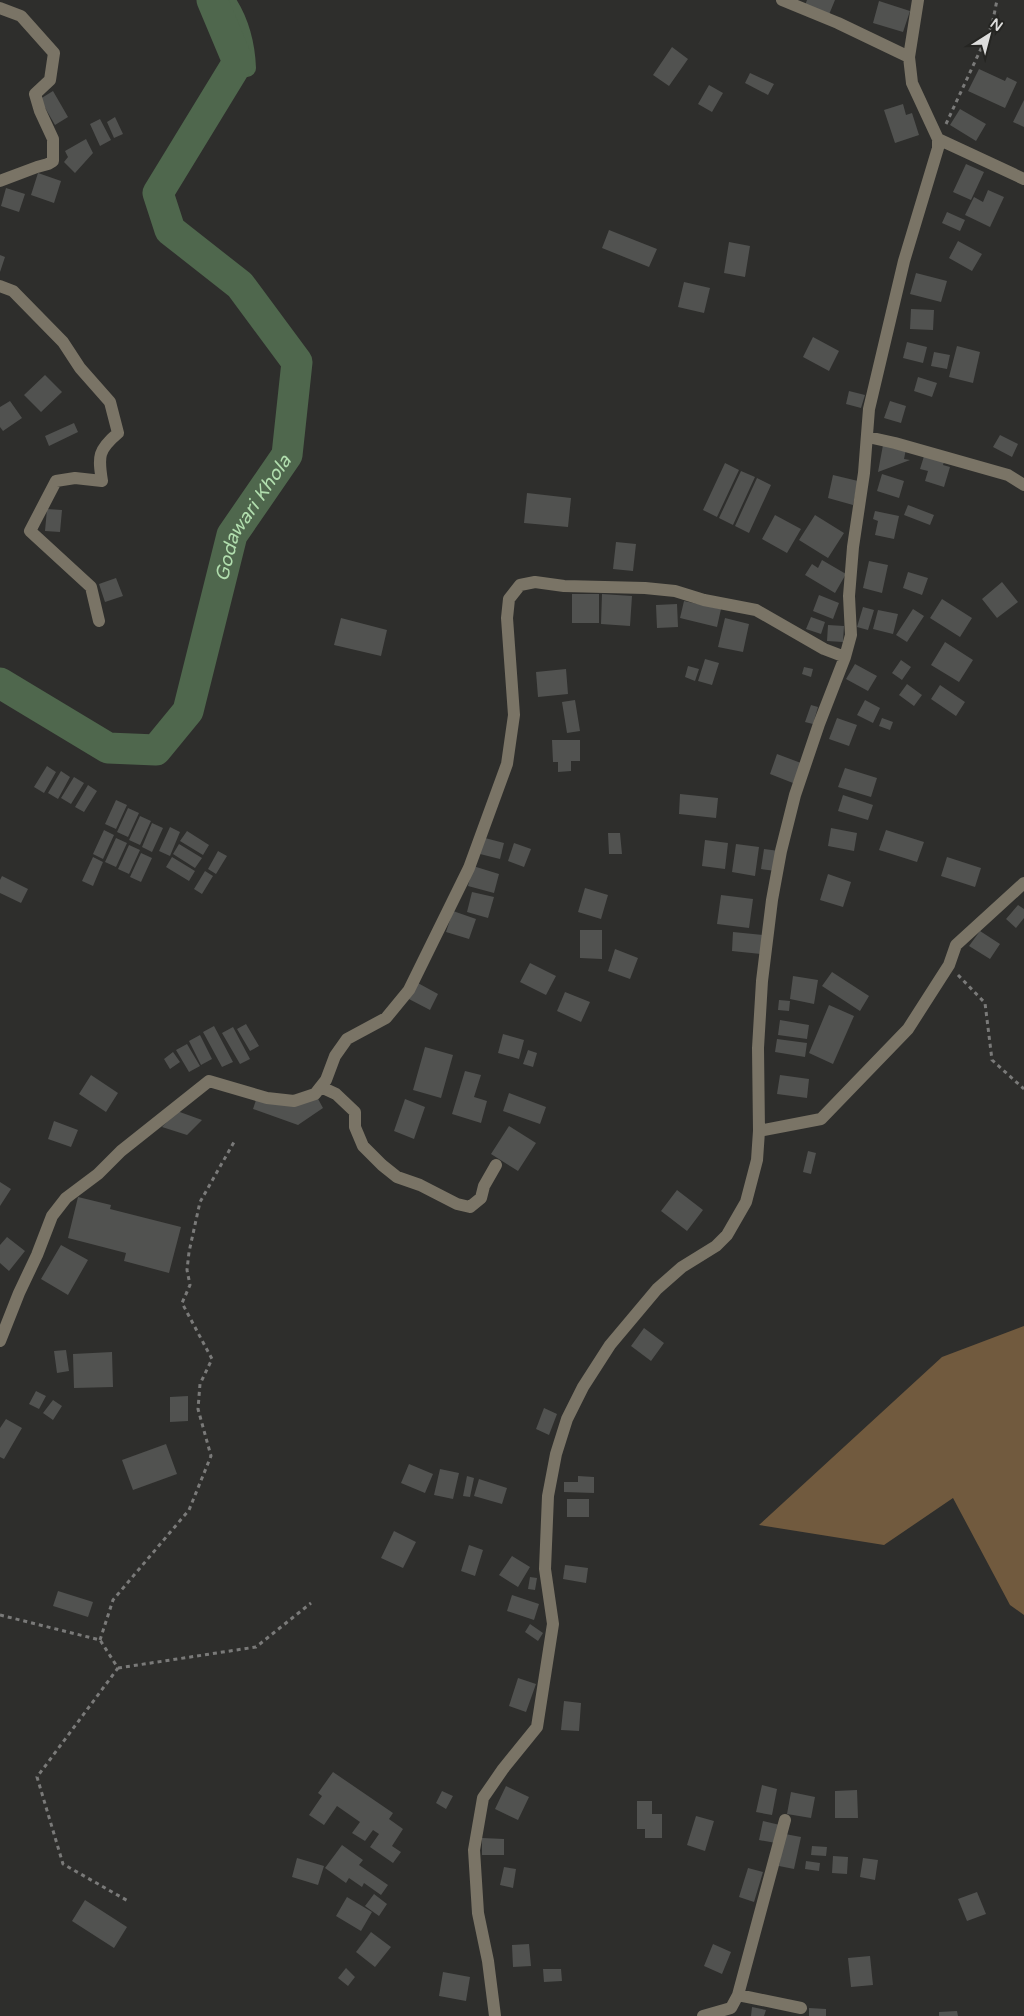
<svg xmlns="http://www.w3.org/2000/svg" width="1024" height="2016" font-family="'Varela Round',sans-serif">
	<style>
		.forest { fill: #715a3e }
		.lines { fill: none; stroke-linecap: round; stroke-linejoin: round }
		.canal { stroke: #4f674d; stroke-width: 18 }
		.river { stroke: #4f674d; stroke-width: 31 }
		.building { fill: #515250 }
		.path { stroke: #7a7a79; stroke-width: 3; stroke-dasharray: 4 4; stroke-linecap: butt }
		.minor { stroke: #7a7466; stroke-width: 12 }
		.labels { text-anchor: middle; stroke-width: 4.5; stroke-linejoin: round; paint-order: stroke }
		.water-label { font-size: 19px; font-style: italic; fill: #b0ddad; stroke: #252522 }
	</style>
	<rect width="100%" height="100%" fill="#2e2e2c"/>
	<path class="forest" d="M1024,1326V1615L1010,1605L953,1498L884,1545L759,1525L942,1357Z"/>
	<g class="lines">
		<path class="canal" d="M226,0C239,19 246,44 247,68"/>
		<path class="river" id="s1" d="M0,683L108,748L156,750L188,711L232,535L287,455L297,362L240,285L170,230L158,193L238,62L212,0"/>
	</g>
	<path class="building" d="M807,0H835L828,17L804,8Z
		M879,1L910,11L903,32L873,23Z
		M672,47L688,59L669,86L653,75Z
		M979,69L1005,81L1007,77L1017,82L1005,108L968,91Z
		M750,73L774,84L768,95L745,83Z
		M709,85L723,93L712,112L698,104Z
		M53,91L68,117L55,125L40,99Z
		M1024,100V127L1013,122Z
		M903,104L906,115L912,113L919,135L895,143L884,110Z
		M960,109L986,124L976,141L950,125Z
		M115,117L123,134L114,138L107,122Z
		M100,119L111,140L100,146L90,124Z
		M86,139L93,153L75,173L64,162L68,157L65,151Z
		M966,164L984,172L971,200L953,192Z
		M38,173L61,181L54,203L31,195Z
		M6,188L25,194L19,212L1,206Z
		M988,190L1004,197L990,227L965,215L974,197L983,202Z
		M947,212L965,220L960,231L942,223Z
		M609,230L657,249L649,267L602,248Z
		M958,241L982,254L972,271L949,258Z
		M729,242L750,246L745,277L724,273Z
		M0,255L5,257L0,272Z
		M916,273L947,281L941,302L910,294Z
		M684,282L710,288L704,313L678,307Z
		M911,309L934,310L933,330L910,329Z
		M813,337L839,351L829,371L803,357Z
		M907,342L927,347L923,363L903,358Z
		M957,346L980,352L973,383L949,377Z
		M934,352L950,355L947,369L931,366Z
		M45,375L62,392L41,412L24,395Z
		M918,377L937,383L932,397L914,391Z
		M849,391L865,395L861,408L846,404Z
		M10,401L22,418L3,431L0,427V407Z
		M890,401L906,406L901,423L884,418Z
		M74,423L78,432L49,446L45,436Z
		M1000,435L1018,444L1012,457L993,447Z
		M883,445L906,449L904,459L910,460L878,472Z
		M925,453L945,459L943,465L950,467L944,487L925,481L928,471L920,469Z
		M725,463L739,470L717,517L703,510Z
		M741,471L755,477L733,525L719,518Z
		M882,474L904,481L899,498L877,491Z
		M833,475L858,481L853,505L828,498Z
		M757,478L771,485L749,533L735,526Z
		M527,493L571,498L568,527L524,523Z
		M908,505L934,515L930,525L904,515Z
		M47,509L62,510L60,532L45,531Z
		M875,511L899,516L894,539L875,535L878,521L873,519Z
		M775,515L801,529L787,553L762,539Z
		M815,515L844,533L828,558L799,540Z
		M616,542L636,544L633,571L613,569Z
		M822,560L846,574L835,593L805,575L812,564L818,568Z
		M869,561L888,565L882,593L863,588Z
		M908,572L928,578L922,595L903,588Z
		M116,578L123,596L105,602L99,584Z
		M1002,582L1018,602L997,618L982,599Z
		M572,594H599V623H572Z
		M602,594L632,596L630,626L601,624Z
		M819,595L839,603L833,619L813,611Z
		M942,599L972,618L960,637L930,618Z
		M684,601L721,609L717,627L680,618Z
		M677,604L678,627L657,628L656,605Z
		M863,607L874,610L868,630L857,627Z
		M913,609L924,616L907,642L896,635Z
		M878,610L898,614L893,634L873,629Z
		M811,617L825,622L821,634L806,629Z
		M341,618L387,630L381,656L334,645Z
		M725,618L749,624L743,652L718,647Z
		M828,625L844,626L843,642L827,641Z
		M945,642L973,660L959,682L931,665Z
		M705,659L719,663L712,685L698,681Z
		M901,660L911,667L902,680L892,673Z
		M855,664L877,676L868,691L846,679Z
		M688,666L699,669L695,681L685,677Z
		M804,667L813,669L811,677L802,674Z
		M566,669L568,694L538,697L536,672Z
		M907,684L922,695L914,706L899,695Z
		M940,685L965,702L956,716L931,699Z
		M575,700L580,731L567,733L562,702Z
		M865,700L880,708L873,723L857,715Z
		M811,705L818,707L813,724L805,722Z
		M837,718L857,725L849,746L829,739Z
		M882,718L893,722L890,730L879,726Z
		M552,740H580V761H571V771L558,772V762H553Z
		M777,754L801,763L793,783L770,774Z
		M47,766L56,772L44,793L34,787Z
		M845,768L877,778L871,797L838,787Z
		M61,771L70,777L58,799L48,793Z
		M74,777L84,783L71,804L61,798Z
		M88,785L97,791L84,812L75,807Z
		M680,794L718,798L716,818L679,814Z
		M843,795L873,805L868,820L838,811Z
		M116,800L127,805L116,829L105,824Z
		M128,808L139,813L128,837L117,832Z
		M140,816L151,821L140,845L129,840Z
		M152,823L163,828L152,852L142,847Z
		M170,827L180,832L170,856L159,851Z
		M831,828L857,833L854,851L828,846Z
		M104,830L114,835L103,859L93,854Z
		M886,830L924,842L917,862L879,850Z
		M187,831L209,845L203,855L180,841Z
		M608,833H620L622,854H609Z
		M116,838L127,843L116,867L105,862Z
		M485,838L504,843L500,859L480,854Z
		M705,840L728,843L725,869L702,866Z
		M514,843L531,849L524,867L508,861Z
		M179,844L202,858L195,868L173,854Z
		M736,844L759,847L755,876L732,872Z
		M129,845L140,850L129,874L118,869Z
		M764,849L779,851L776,871L761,869Z
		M218,851L227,856L216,874L208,869Z
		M141,853L152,858L141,882L130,877Z
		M93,857L103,862L93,886L82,881Z
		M172,857L195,871L189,881L166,867Z
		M947,857L981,868L975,887L941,876Z
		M473,866L499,874L494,893L468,886Z
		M205,871L213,876L202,894L194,889Z
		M828,874L851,882L843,907L820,900Z
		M2,876L28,889L21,903L0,893V880Z
		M585,888L608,895L601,919L578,912Z
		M472,892L494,897L488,918L467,912Z
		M721,895L753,899L749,928L717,924Z
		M1018,905L1024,909V918L1016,928L1006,919Z
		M453,911L476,919L469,939L446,932Z
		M580,930H602V959L580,958Z
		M980,931L1000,944L990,959L969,946Z
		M733,932L763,935L761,954L732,951Z
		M615,949L638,958L630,979L608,971Z
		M530,963L556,976L546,995L520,982Z
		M832,972L869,996L860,1011L822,986Z
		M793,976L818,980L814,1004L790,999Z
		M416,982L438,994L430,1010L407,998Z
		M565,992L590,1002L581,1022L557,1011Z
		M779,1000L790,1001L789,1011L778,1010Z
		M829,1005L854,1016L833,1064L809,1053Z
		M780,1020L809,1025L807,1039L778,1035Z
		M246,1024L259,1046L250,1051L237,1029Z
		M214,1026L233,1062L222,1067L203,1032Z
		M233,1027L250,1059L240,1064L222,1033Z
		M503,1034L524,1040L519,1059L498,1053Z
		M200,1035L212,1059L201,1065L189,1041Z
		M777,1039L807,1043L805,1057L775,1052Z
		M187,1044L200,1066L189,1072L176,1050Z
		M425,1047L453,1055L441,1098L413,1090Z
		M528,1050L537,1053L533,1067L523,1064Z
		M173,1052L180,1062L170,1069L164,1059Z
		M465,1071L481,1075L474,1097L487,1101L481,1123L452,1114Z
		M91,1075L118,1093L106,1112L79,1094Z
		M780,1075L809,1079L807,1098L777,1094Z
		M509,1093L546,1107L540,1124L503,1111Z
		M317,1097L323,1108L298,1125L253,1109L256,1100Z
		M405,1099L425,1107L414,1139L394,1131Z
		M177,1111L202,1120L187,1135L162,1127Z
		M54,1121L78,1130L71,1147L48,1139Z
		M509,1126L536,1143L518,1171L491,1154Z
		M808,1151L816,1153L811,1174L803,1172Z
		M0,1182L11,1189L0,1206Z
		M677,1190L703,1210L687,1231L661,1211Z
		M78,1197L111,1205L110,1209L181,1227L169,1273L124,1261L126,1253L68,1238Z
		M7,1237L25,1251L9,1271L0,1263V1245Z
		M61,1245L88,1260L68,1295L41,1279Z
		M644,1328L664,1343L651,1361L631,1346Z
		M66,1350L69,1371L57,1373L54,1351Z
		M112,1352L113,1387L74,1388L73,1354Z
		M36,1391L46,1396L39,1409L29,1404Z
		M188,1396V1421L170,1422V1397Z
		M53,1400L62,1406L53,1420L43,1413Z
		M544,1408L557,1414L549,1435L536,1429Z
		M6,1419L22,1428L4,1459L0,1457V1428Z
		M166,1444L177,1474L133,1490L122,1460Z
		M409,1464L433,1474L425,1493L401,1483Z
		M440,1469L459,1473L453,1499L434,1495Z
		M467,1476L474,1478L470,1497L463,1496Z
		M578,1476L594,1477V1493L564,1492V1482H578Z
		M479,1479L507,1488L502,1504L474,1496Z
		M567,1499H589V1517H567Z
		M394,1531L416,1542L403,1568L381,1558Z
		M469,1545L483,1550L475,1576L461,1571Z
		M512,1556L530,1567L518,1587L499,1575Z
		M565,1565L588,1568L586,1583L563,1579Z
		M530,1577L537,1578L535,1590L528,1589Z
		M58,1591L93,1602L88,1617L53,1606Z
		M512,1595L539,1604L534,1620L507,1611Z
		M530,1624L543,1633L538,1641L525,1632Z
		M518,1678L536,1684L526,1712L509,1706Z
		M564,1701L581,1703L579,1731L561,1730Z
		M333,1772L393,1813L389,1819L403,1829L392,1846L401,1852L393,1863L370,1847L379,1834L373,1830L365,1841L352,1833L360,1822L337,1806L324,1825L309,1815L322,1796L318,1793Z
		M762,1785L777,1789L772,1815L756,1812Z
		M506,1786L529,1797L518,1820L495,1809Z
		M857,1790L858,1818H835V1791Z
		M442,1791L453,1796L446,1809L436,1803Z
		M791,1792L815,1797L811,1818L787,1814Z
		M637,1801H652V1814H662V1838H645V1829H637Z
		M696,1816L714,1821L705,1851L687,1845Z
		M763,1821L780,1825L776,1843L759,1840Z
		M785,1834L801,1837L794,1869L779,1866Z
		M482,1838L504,1839V1855H482Z
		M342,1845L363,1860L359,1865L388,1885L381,1895L364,1883L362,1887L349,1878L346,1883L325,1868Z
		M812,1846L827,1847L826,1856L811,1855Z
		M833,1856L848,1857L847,1874L832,1873Z
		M297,1858L324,1866L318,1885L292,1877Z
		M863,1858L878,1860L875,1880L860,1877Z
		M806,1861L820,1863L819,1871L805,1869Z
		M504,1867L516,1869L513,1888L500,1885Z
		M748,1868L763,1872L754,1902L739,1897Z
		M977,1892L986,1914L967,1921L958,1899Z
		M374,1894L387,1904L379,1916L365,1906Z
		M347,1897L372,1912L361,1931L336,1916Z
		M85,1900L127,1927L114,1948L72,1921Z
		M371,1932L391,1947L375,1967L356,1952Z
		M529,1944L531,1966L513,1967L512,1945Z
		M713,1944L731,1952L722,1974L704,1966Z
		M870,1956L873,1985L851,1987L848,1958Z
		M346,1968L355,1977L348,1986L338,1978Z
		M543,1969H561L562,1981L544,1982Z
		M443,1972L470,1977L466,2001L439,1996Z
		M752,2007L766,2010L764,2016H751Z
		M809,2008L826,2009V2016H809Z
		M957,2011L958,2016H939V2012Z"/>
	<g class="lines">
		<path class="path" d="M946,124L992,25L997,0
			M958,975L985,1003L992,1060L1024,1089
			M0,1615L100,1640L118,1668L37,1777L63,1864L128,1901
			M100,1640L113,1600L189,1510L211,1456L198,1409L200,1384L212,1359L182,1303L190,1285L187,1270L189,1252L200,1202L234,1142
			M118,1668L256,1647L311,1603"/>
		<path class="minor" d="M782,0L838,23L909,57
			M0,8L21,16L54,53L50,80L35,94L40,111L53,139V161L48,164L37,167L0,181
			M938,139L1024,179
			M0,286L13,291L63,342L80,368L110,402L118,433C98,450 98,456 102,481L75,478L56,481L30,531L91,587L99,621
			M868,437L895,443L1008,475L1024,485
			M321,1087L336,1094L355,1112V1127L363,1146L382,1165L397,1177L420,1185L457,1204L470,1207L481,1198L484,1186L496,1165
			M759,1131L821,1119L908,1029L949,965L956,945L1024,883
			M0,1341L19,1293L37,1255L52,1216L66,1198L98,1174L121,1151L209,1081L267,1098L294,1101L315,1094L326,1080L335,1056L347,1039L386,1018L409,990L469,868L507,764L514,715L507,618L509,599L520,585L535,582L564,586L645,588L675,591L704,600L756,610L824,649L845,657
			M738,1995L801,2008
			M495,2016L488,1961L478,1913L474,1850L483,1798L503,1769L537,1727L553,1624L545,1569L548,1496L556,1454L567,1419L583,1387L610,1345L657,1289L682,1267L716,1246L727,1235L746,1202L757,1160L759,1131L758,1048L762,981L772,900L781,851L795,795L819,724L845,657L851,635L849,596L853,547L864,473L869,409L904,261L938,148V139L912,83L909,57L918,0
			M703,2016L731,2008L738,1995L785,1820"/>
	</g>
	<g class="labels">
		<g class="water-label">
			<text dy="7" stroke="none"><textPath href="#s1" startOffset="430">Godawari Khola</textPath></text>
		</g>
	</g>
	<g transform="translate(989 35) rotate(36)" stroke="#252522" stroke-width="4" paint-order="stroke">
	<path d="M0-4L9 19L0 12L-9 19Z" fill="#dededd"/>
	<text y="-8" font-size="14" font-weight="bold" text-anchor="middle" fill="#dededd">N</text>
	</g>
</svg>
